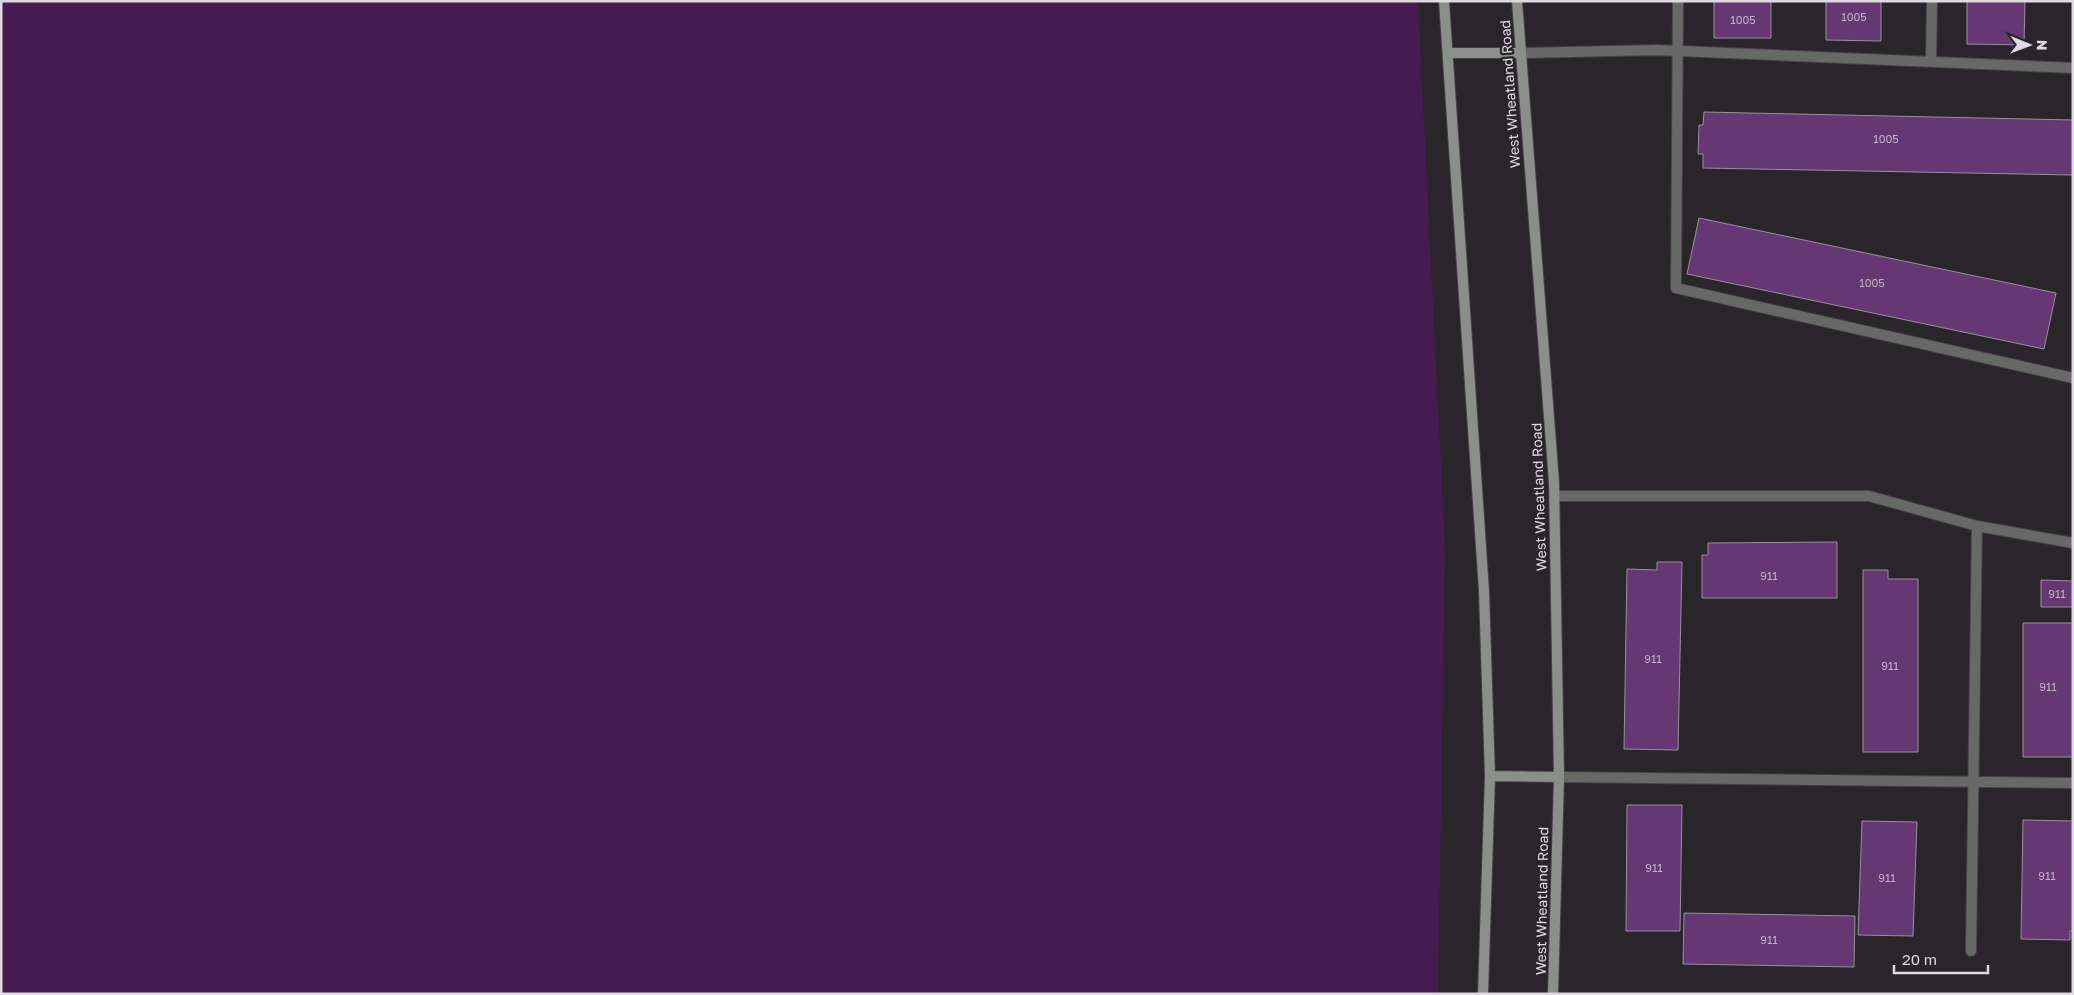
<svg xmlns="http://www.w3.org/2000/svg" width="2074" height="995" font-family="'Golos Text',sans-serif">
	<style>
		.green { fill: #461b52 }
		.building { fill: #653773; stroke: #98919a }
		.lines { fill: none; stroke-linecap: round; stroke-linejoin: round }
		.lane-casing { stroke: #474148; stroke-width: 12 }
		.secondary-casing { stroke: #474148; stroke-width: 12 }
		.lane { stroke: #676966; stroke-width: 10 }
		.secondary { stroke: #8b8f89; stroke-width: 10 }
		.labels { text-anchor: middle; stroke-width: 4.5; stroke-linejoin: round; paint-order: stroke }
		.number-label { font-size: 11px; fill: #c0b1c4 }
		.street-label { font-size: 14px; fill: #dedadf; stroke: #2a242b }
	</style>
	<rect width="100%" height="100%" fill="#2a242b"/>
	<path class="green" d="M1,1H1418L1445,548L1438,994H1Z"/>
	<path class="building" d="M1714,1H1771V38H1714Z
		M1826,1H1881V41L1826,40Z
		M1967,1H2025L2024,45L1967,44Z
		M1704,112L2073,120V175L1703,168V154H1698L1699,125H1703Z
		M1699,218L2056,293L2044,349L1687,274Z
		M1837,542V598H1702V555H1708V543Z
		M1657,562H1682L1678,750L1624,749L1627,569L1657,570Z
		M1863,570H1888V579H1918V752H1863Z
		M2041,580L2073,581V607H2041Z
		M2023,623H2073V757H2023Z
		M1627,805H1682L1680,931H1626Z
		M2023,820L2073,821V931H2070V940L2021,939Z
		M1862,821L1917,822L1913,936L1858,935Z
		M1684,913L1855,916L1854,967L1683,964Z"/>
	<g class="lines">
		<g class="lane-casing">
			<path id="lane" d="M1678,1L1676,288L2073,378
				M1520,53L1657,50L2073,68
				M1931,61L1932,1
				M1555,496H1869L1977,526L1971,951
				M1977,526L2073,543
				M1559,777L2073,783"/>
		</g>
		<g class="secondary-casing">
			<path id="secondary" d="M1444,1L1484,591L1490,776L1483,994
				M1517,1L1554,482L1559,777L1553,994
				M1448,53H1520
				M1490,776L1559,777"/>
		</g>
		<use href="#lane" class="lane"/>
		<use href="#secondary" class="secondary"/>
	</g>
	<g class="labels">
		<g class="number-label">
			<text x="1854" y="21">1005</text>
			<text x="1743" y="24">1005</text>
			<text x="1886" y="143">1005</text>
			<text x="1872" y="287">1005</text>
			<text x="1769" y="580">911</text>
			<text x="2057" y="598">911</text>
			<text x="1653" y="663">911</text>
			<text x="1890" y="670">911</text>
			<text x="2048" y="691">911</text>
			<text x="1654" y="872">911</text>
			<text x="2047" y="880">911</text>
			<text x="1887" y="882">911</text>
			<text x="1769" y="944">911</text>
		</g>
		<g class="street-label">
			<text transform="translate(1510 94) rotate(-94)" y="5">West Wheatland Road</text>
			<text transform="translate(1539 497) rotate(-92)" y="5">West Wheatland Road</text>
			<text transform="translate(1542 901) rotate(-89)" y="5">West Wheatland Road</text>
		</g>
	</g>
	<rect width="2074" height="995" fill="none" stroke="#dedadf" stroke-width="5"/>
	<g transform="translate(2029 45) rotate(91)" stroke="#2a242b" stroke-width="4" paint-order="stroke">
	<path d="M0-4L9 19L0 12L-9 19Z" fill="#dedadf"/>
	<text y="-8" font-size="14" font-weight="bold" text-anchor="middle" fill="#dedadf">N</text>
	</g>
	<path d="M1894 965v8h94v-8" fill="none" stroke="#dedadf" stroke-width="2.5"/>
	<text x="1902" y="965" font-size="15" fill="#dedadf" stroke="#2a242b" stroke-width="4" paint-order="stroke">20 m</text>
</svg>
